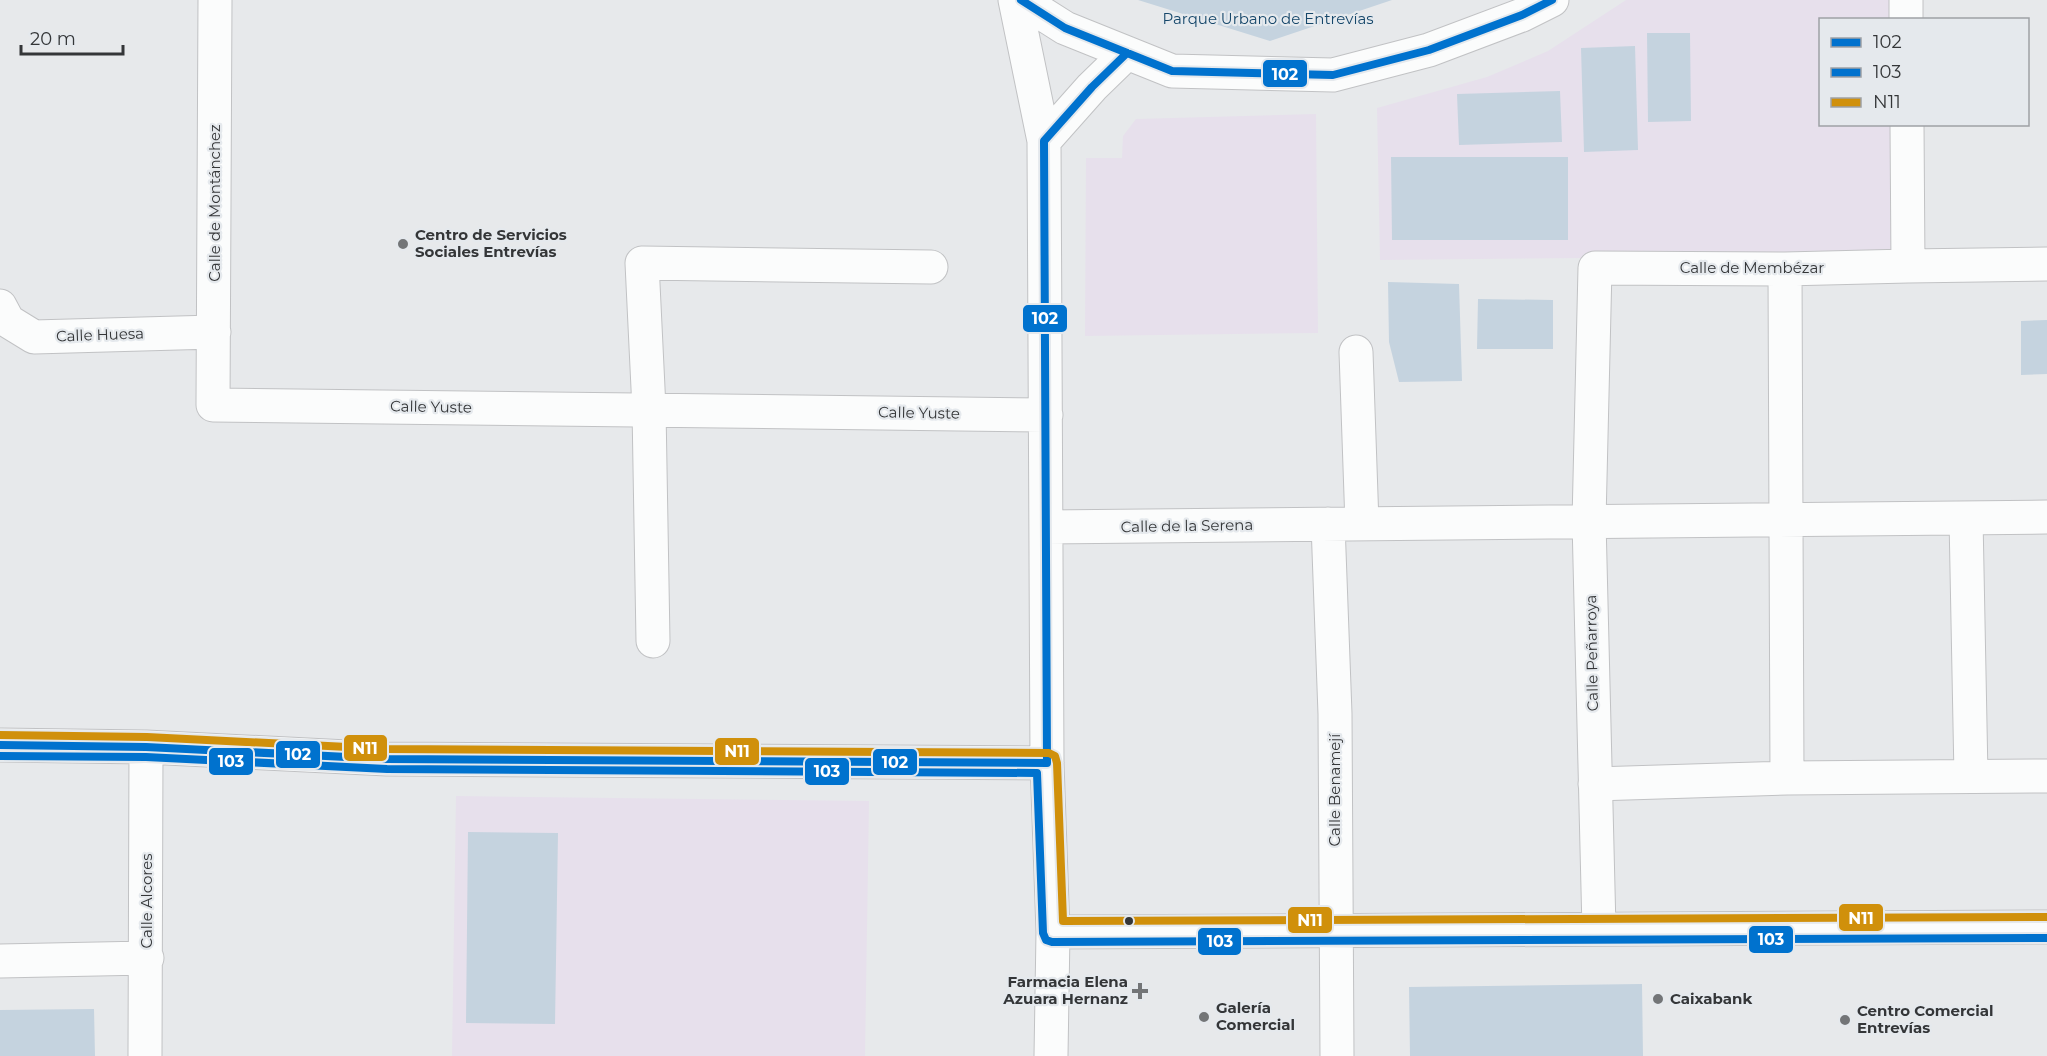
<svg xmlns="http://www.w3.org/2000/svg" width="2047" height="1056" font-family="Montserrat,sans-serif">
	<style>
		.education { fill: #e7e0ec }
		.green { fill: #c5d3df }
		.lines { fill: none; stroke-linecap: round; stroke-linejoin: round }
		.minor-casing { stroke: #c1c2c4; stroke-width: 35 }
		.minor { stroke: #fbfcfc; stroke-width: 33 }
		.bus-1-casing { stroke: #e5e9ed; stroke-width: 12 }
		.bus-2-casing { stroke: #e5e9ed; stroke-width: 12 }
		.bus-3-casing { stroke: #e5e9ed; stroke-width: 12 }
		.bus-1 { stroke: #0072ce; stroke-width: 8 }
		.bus-2 { stroke: #0072ce; stroke-width: 8 }
		.bus-3 { stroke: #d0900b; stroke-width: 8 }
		.poi-dot { fill: #737577; stroke: #e5e9ed; stroke-width: 2 }
		.bus-dot { fill: #343638; stroke: #e5e9ed; stroke-width: 2 }
		.labels { text-anchor: middle; stroke-width: 4.5; stroke-linejoin: round; paint-order: stroke }
		.park-label { font-size: 15px; fill: #16476a; stroke: #e5e9ed }
		.street-label { font-size: 15px; fill: #343638; stroke: #e5e9ed }
		.poi-label { font-size: 15px; font-weight: bold; fill: #343638; stroke: #e5e9ed; text-anchor: start }
		.line-badge { stroke: #e5e9ed; stroke-width: 2 }
		.badge-label { font-size: 16px; text-anchor: middle; font-weight: bold; fill: #fff }
	</style>
	<rect width="100%" height="100%" fill="#e7e9eb"/>
	<path class="education" d="M1626,0H1896V19L1820,20V124L1897,125L1898,255L1380,260L1377,108L1487,77L1548,51Z
		M1316,114L1318,333L1085,336L1086,158H1122L1123,136L1136,119Z
		M456,796L869,801L865,1056H452Z"/>
	<path class="green" d="M1138,0H1392L1270,41Z
		M1647,33H1690L1691,121L1648,122Z
		M1635,46L1638,150L1584,152L1581,48Z
		M1560,91L1562,142L1459,145L1457,94Z
		M1391,157H1568V240H1392Z
		M1388,282L1459,284L1462,381L1399,382L1389,342Z
		M1478,299L1553,300V349H1477Z
		M2047,320V374L2021,375V321Z
		M468,832L558,833L555,1024L466,1023Z
		M1642,984L1643,1056H1410L1409,987Z
		M94,1009L95,1056H0V1010Z"/>
	<g class="lines">
		<g class="minor-casing">
			<path id="minor" d="M215,0L213,405L1046,415
				M1015,0L1044,141L1047,763L1053,932L1051,1056
				M1021,0L1065,28L1172,71L1333,75L1429,50L1522,15L1552,0
				M1906,0V20
				M1044,141L1092,87L1127,53
				M1908,266L2047,264
				M1785,269L1787,778
				M0,306L8,321L34,337L214,332
				M1356,352L1362,524
				M1966,518L1971,776
				M1328,524L1335,714L1337,1056
				M1046,527L2047,517
				M653,641L649,409L642,263L931,267
				M0,745L146,747L387,759L1047,763
				M1595,784L1787,778L2047,776
				M1599,929L1589,521L1595,268L1785,269L1908,266L1907,124
				M1053,932L2047,927
				M0,961L147,958
				M145,1056L146,747"/>
		</g>
		<use href="#minor" class="minor"/>
		<g class="bus-1-casing">
			<path id="bus-1" d="M1021,0L1065,28L1172,71L1333,75L1429,50L1522,15L1552,0
				M0,745L146,747L387,759L1047,763L1044,141L1092,87L1127,53"/>
		</g>
		<g class="bus-2-casing">
			<path id="bus-2" d="M0,756L146,757L387,769L1037,773L1043,933L1046,940L1052,942L2047,938"/>
		</g>
		<g class="bus-3-casing">
			<path id="bus-3" d="M0,735L147,737L387,749L1049,753L1055,756L1057,763L1063,921L2047,917"/>
		</g>
		<use href="#bus-1" class="bus-1"/>
		<use href="#bus-2" class="bus-2"/>
		<use href="#bus-3" class="bus-3"/>
	</g>
	<g class="poi-dot">
		<circle cx="403" cy="244" r="6"/>
		<path d="M1137 982h6v6h6v6h-6v6h-6v-6h-6v-6h6z"/>
		<circle cx="1658" cy="999" r="6"/>
		<circle cx="1204" cy="1017" r="6"/>
		<circle cx="1845" cy="1020" r="6"/>
	</g>
	<circle class="bus-dot" cx="1129" cy="921" r="5"/>
	<g class="labels">
		<g class="park-label">
			<text x="1268" y="24">Parque Urbano de Entrevías</text>
		</g>
		<g class="street-label">
			<text transform="translate(215 203) rotate(-90)" y="5">Calle de Montánchez</text>
			<text x="1752" y="273">Calle de Membézar</text>
			<text transform="translate(100 335) rotate(-2)" y="5">Calle Huesa</text>
			<text transform="translate(431 407) rotate(1)" y="5">Calle Yuste</text>
			<text transform="translate(919 413) rotate(1)" y="5">Calle Yuste</text>
			<text transform="translate(1187 526) rotate(-1)" y="5">Calle de la Serena</text>
			<text transform="translate(1592 653) rotate(-91)" y="5">Calle Peñarroya</text>
			<text transform="translate(1335 790) rotate(-90)" y="5">Calle Benamejí</text>
			<text transform="translate(147 901) rotate(-90)" y="5">Calle Alcores</text>
		</g>
		<g class="poi-label">
			<text x="415" y="240">Centro de Servicios<tspan x="415" dy="17">Sociales Entrevías</tspan></text>
			<text x="1128" y="987" text-anchor="end">Farmacia Elena<tspan x="1128" dy="17">Azuara Hernanz</tspan></text>
			<text x="1670" y="1004">Caixabank</text>
			<text x="1216" y="1013">Galería<tspan x="1216" dy="17">Comercial</tspan></text>
			<text x="1857" y="1016">Centro Comercial<tspan x="1857" dy="17">Entrevías</tspan></text>
		</g>
	</g>
	<g class="line-badge">
		<rect x="1262" y="59" width="46" height="29" rx="6" fill="#0072ce"/>
		<rect x="1022" y="304" width="46" height="29" rx="6" fill="#0072ce"/>
		<rect x="343" y="734" width="45" height="28" rx="6" fill="#d0900b"/>
		<rect x="714" y="737" width="46" height="29" rx="6" fill="#d0900b"/>
		<rect x="275" y="740" width="46" height="29" rx="6" fill="#0072ce"/>
		<rect x="208" y="747" width="46" height="29" rx="6" fill="#0072ce"/>
		<rect x="872" y="748" width="46" height="28" rx="6" fill="#0072ce"/>
		<rect x="804" y="757" width="46" height="29" rx="6" fill="#0072ce"/>
		<rect x="1838" y="903" width="46" height="29" rx="6" fill="#d0900b"/>
		<rect x="1287" y="906" width="46" height="28" rx="6" fill="#d0900b"/>
		<rect x="1748" y="925" width="46" height="29" rx="6" fill="#0072ce"/>
		<rect x="1197" y="927" width="45" height="29" rx="6" fill="#0072ce"/>
	</g>
	<g class="badge-label">
		<text x="1285" y="80">102</text>
		<text x="1045" y="324">102</text>
		<text x="365" y="754">N11</text>
		<text x="737" y="757">N11</text>
		<text x="298" y="760">102</text>
		<text x="231" y="767">103</text>
		<text x="895" y="768">102</text>
		<text x="827" y="777">103</text>
		<text x="1861" y="924">N11</text>
		<text x="1310" y="926">N11</text>
		<text x="1771" y="945">103</text>
		<text x="1220" y="947">103</text>
	</g>
	<rect x="1819" y="18" width="210" height="108" fill="#e5e9ed" stroke="#9ea1a5" stroke-width="1.5"/>
	<rect x="1831" y="38" width="30" height="9" fill="#0072ce" stroke="#9ea1a5" stroke-width="1.5"/>
	<text x="1873" y="48" font-size="18" fill="#343638">102</text>
	<rect x="1831" y="68" width="30" height="9" fill="#0072ce" stroke="#9ea1a5" stroke-width="1.5"/>
	<text x="1873" y="78" font-size="18" fill="#343638">103</text>
	<rect x="1831" y="98" width="30" height="9" fill="#d0900b" stroke="#9ea1a5" stroke-width="1.5"/>
	<text x="1873" y="108" font-size="18" fill="#343638">N11</text>
	<path d="M21 45v9h102v-9" fill="none" stroke="#343638" stroke-width="3"/>
	<text x="30" y="45" font-size="18" fill="#343638" stroke="#e5e9ed" stroke-width="4.5" paint-order="stroke">20 m</text>
</svg>
